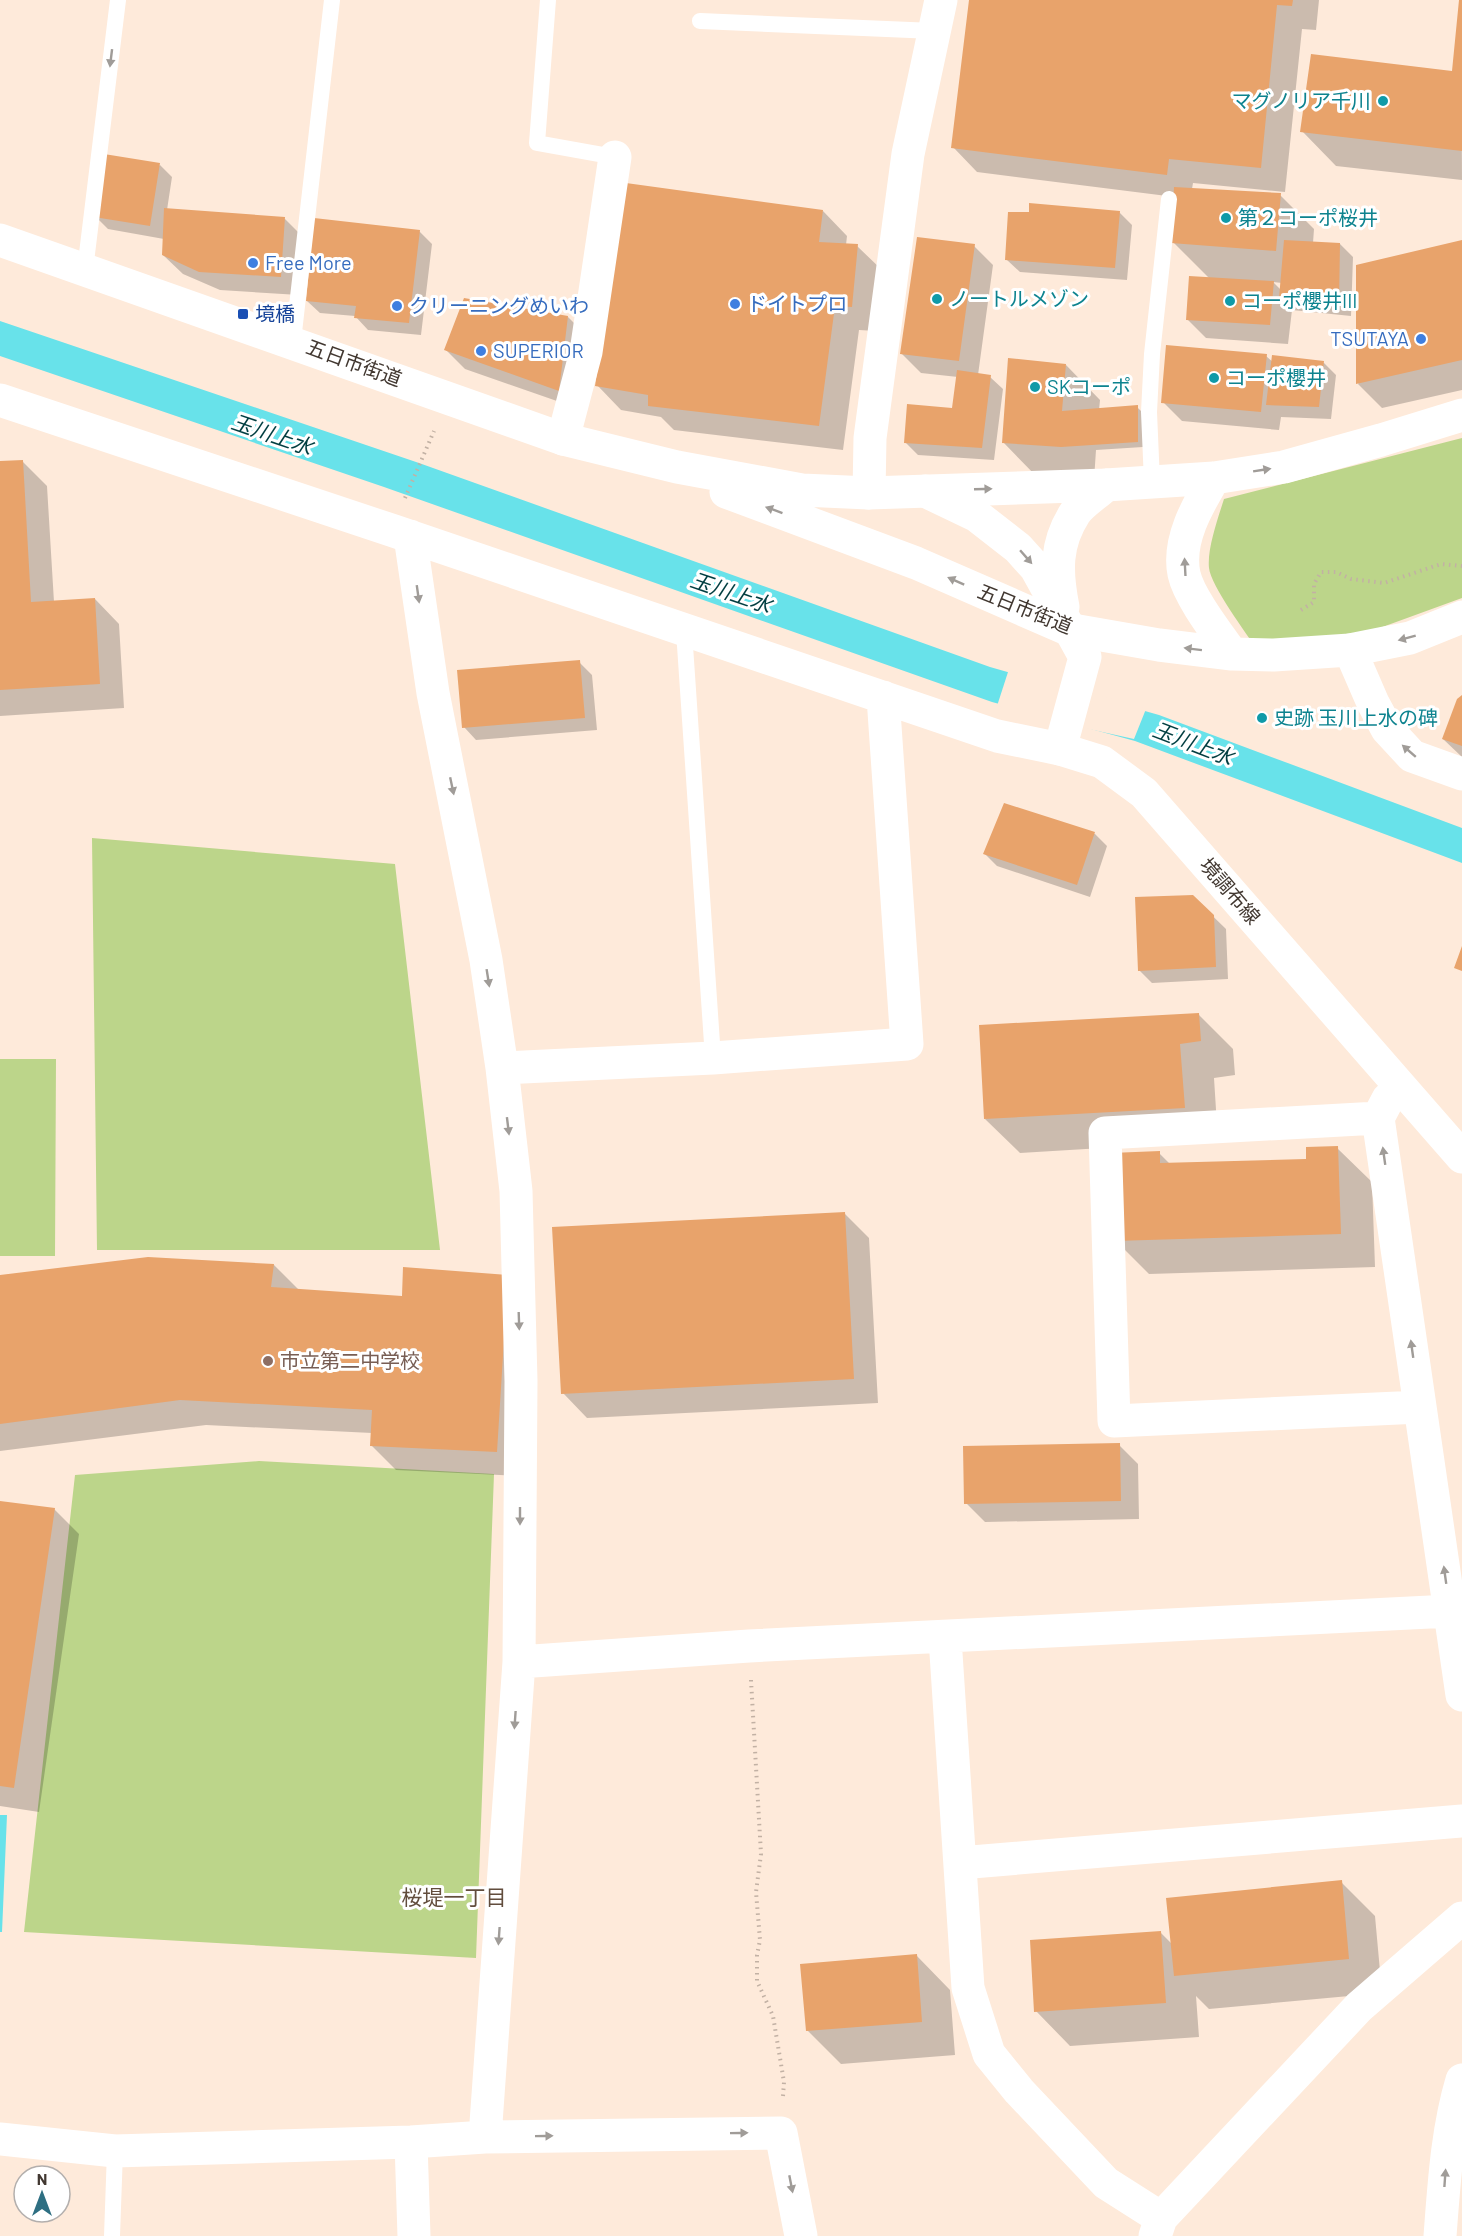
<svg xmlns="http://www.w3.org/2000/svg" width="1462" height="2236" font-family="Barlow,'Noto Sans JP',sans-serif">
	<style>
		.green { fill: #bcd58a }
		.water { fill: #68e2ea }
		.pier { fill: #feeada }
		.shadow { fill: #0003; fill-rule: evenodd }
		.building { fill: #e8a36b }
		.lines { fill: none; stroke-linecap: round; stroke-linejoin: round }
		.path { stroke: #c2b1a4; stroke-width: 4; stroke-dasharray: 1.5 4.5; stroke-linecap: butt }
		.lane { stroke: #fff; stroke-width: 16 }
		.street { stroke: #fff; stroke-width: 33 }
		.secondary { stroke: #fff; stroke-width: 33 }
		.primary { stroke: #fff; stroke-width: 33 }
		.oneway { fill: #a09c98 }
		.culture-dot { fill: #0f9aa8; stroke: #fff; stroke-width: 2 }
		.shop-dot { fill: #3f7fe0; stroke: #fff; stroke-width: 2 }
		.transit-dot { fill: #1a4fb4; stroke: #fff; stroke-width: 2 }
		.education-dot { fill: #8d6e63; stroke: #fff; stroke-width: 2 }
		.labels { text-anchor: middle; stroke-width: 6; stroke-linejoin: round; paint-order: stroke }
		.culture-label { font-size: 20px; fill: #0d838f; stroke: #fff; text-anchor: start }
		.shop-label { font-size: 20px; fill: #366cbe; stroke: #fff; text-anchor: start }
		.transit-label { font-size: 20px; fill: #164399; stroke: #fff; text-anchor: start }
		.street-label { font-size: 20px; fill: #423831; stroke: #fff }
		.education-label { font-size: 20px; fill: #785e54; stroke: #fff; text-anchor: start }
		.water-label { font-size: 21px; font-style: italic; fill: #013e41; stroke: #fff }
		.neighbourhood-label { font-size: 21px; fill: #624d3d; stroke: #fff }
	</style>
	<rect width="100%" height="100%" fill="#feeada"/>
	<path class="green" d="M1462,438V598L1344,641L1257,649C1246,633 1211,586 1209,568C1207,549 1218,518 1224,499Z
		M92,838L395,864L440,1250H97Z
		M0,1059H56L55,1256H0Z
		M259,1461L494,1474L476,1958L24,1932L75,1475Z"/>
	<path class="water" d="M0,321L419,463L990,667L1159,715L1462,828V863L1135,741L992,702L384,487L0,356Z
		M0,1815H7L2,1932H0Z"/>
	<path class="pier" d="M1009,669L1146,709L1134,739L1048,720L997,706Z"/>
	<path class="shadow" d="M971,0H1319L1316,30L1302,29L1285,192L1193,183L1192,189L1280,195L1314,229L1313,243L1340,244L1353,257L1351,316L1292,310L1288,344L1206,338L1187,319L1209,278L1173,242L1175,197L977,172L953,147ZM1273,282L1282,283L1281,290Z
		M1461,0L1462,180L1336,166L1302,131L1453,73Z
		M160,165L172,177L167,210L285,219L304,238L299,295L220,290L183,274L163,255L164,239L108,229L95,216Z
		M823,211L847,236L846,245L857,246L882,270L876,331L859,330L843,450L674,430L661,417L621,410L597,385Z
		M1119,212L1132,225L1127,280L1020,272L1007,260Z
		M419,231L432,244L421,335L368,330L355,316L320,313L307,301Z
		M1462,241V390L1382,408L1358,384Z
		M974,246L993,265L978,375L990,377L1003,389L994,460L918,455L905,442L953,410L958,377L921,373L902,354Z
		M568,317L587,336L577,408L465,369L446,350Z
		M1266,356L1273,362L1324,363L1336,375L1331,419L1281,417L1279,430L1182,421L1163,402Z
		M1066,365L1100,400L1099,410L1137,407L1143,413V447L1096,450L1094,480L1037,477L1003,442Z
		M22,461L47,486L54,602L95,599L119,624L124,708L0,716V462Z
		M579,662L592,675L597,730L476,740L464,727Z
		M1462,697V757L1443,739Z
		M1005,805L1095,834L1107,846L1090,897L997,866L985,854Z
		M1192,896L1226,929L1228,979L1152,983L1139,970Z
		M1199,1015L1233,1049L1235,1075L1214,1078L1218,1141L1020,1153L985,1119Z
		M1337,1148L1372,1182L1375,1267L1149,1274L1115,1240L1159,1153L1171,1165L1308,1160Z
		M844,1213L869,1238L878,1403L587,1418L563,1393Z
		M274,1265L299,1290L403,1298L507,1276L521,1476L396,1470L371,1445L372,1433L206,1425L0,1451V1277Z
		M1119,1445L1138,1464L1139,1519L985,1522L966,1503Z
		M0,1502L54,1509L79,1534L39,1812L0,1806Z
		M1341,1882L1375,1916L1382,1993L1209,2009L1196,1996L1199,2037L1070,2046L1036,2011L1160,1932L1172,1944Z
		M916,1955L950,1990L955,2055L841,2064L807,2030Z"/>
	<path class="building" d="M969,0H1293L1292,6L1277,5L1261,168L1169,159L1167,175L951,148Z
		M1459,0H1462V151L1300,132L1311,54L1452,71Z
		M104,154L160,163L150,226L94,217Z
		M626,183L823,210L819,242L858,244L852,307L835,306L819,426L648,406V395L595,386Z
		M1174,187L1281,193L1276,251L1171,243Z
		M1029,203L1120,211L1115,268L1005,260L1008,212H1029Z
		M164,208L285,217L281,277L199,272L162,255Z
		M314,218L420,230L409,323L354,318L356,306L306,301Z
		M917,237L975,244L959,361L900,354Z
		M1284,240L1340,243L1339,304L1279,298Z
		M1462,240V360L1356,384V265Z
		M1189,276L1274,281L1270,325L1186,320Z
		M464,298L568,316L559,391L444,350Z
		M1166,345L1267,354L1261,412L1161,403Z
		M1272,355L1324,361L1319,407L1266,405Z
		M1008,358L1066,364L1062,411L1138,405V442L1061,447L1002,443Z
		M957,370L991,375L982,448L904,443L907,404L952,408Z
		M23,460L31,602L95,598L100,684L0,690V461Z
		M580,660L585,718L462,728L457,670Z
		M1462,695V746L1442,739L1457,699Z
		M1004,803L1095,832L1077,885L983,854Z
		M1193,895L1214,915L1216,967L1138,971L1135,897Z
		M1462,946V971L1454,968Z
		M1199,1013L1201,1041L1180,1044L1185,1108L984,1119L979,1025Z
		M1338,1146L1341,1234L1114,1241L1111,1153L1160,1151V1163L1306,1159V1147Z
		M845,1212L854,1379L561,1394L552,1227Z
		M148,1257L274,1264L271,1287L402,1296L403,1267L508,1275L497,1452L370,1446L372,1410L180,1400L0,1424V1275Z
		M1120,1443L1121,1501L964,1504L963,1446Z
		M0,1501L55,1508L14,1788L0,1786Z
		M1342,1880L1349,1959L1174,1976L1166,1898Z
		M1161,1931L1166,2003L1034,2012L1030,1940Z
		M917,1954L922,2022L806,2031L800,1964Z"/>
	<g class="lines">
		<path class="path" d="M405,498L434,431
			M1301,610L1314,602V584L1321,572H1336L1351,579L1384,583L1441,564L1462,566
			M751,1680L761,1854L756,1892L760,1940L757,1955V1981L773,2016L784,2082L783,2096"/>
		<path class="lane" d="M548,0L537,143L615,157
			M700,21L934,31
			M85,270L118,0
			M293,341L332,0
			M1152,482L1149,412L1152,354L1169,199
			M684,631L713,1058
			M112,2236L115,2151"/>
		<path class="street" d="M0,400L394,531L997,736L1060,749
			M563,439L586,352L615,157
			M869,493L870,438L908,154L941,0
			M410,536L433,693L486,960L502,1068L516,1191L521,1381L519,1662L485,2137
			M1350,650L1373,703L1387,729L1412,756L1462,774
			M502,1068L713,1058L907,1044L883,697
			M1388,1099L1378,1118L1462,1695
			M1378,1118L1105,1133L1114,1421L1420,1407
			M945,1638L968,1988L989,2054L1019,2091L1106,2183L1161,2218
			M519,1662L749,1646L1450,1611
			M960,1863L1462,1821
			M0,2139L115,2151L411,2142L485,2137L781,2133L801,2236
			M411,2142L414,2236
			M1155,2236L1161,2218L1359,2007L1462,1918
			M1440,2236C1444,2184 1447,2130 1462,2080"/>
		<path class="secondary" d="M925,491L977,516L1018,548L1036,568L1085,657L1060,749L1102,762L1144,793L1462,1157
			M1063,607C1056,572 1055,544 1075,513C1082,503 1097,494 1106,485"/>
		<path class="primary" d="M0,240L563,439L677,467L802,490L869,493L1106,485L1214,478L1284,467L1381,440L1462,415
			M1214,478C1198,505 1177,540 1184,574C1189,597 1218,634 1232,654
			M726,492L916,563L1067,629L1159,645L1232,654L1274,655L1350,650L1410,638L1462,617"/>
	</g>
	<defs><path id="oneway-solid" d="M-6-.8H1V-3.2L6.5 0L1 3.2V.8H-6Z" transform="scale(1.5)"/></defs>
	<g class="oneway">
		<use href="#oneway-solid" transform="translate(111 58) rotate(97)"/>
		<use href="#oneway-solid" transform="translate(1262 470) rotate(-9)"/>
		<use href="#oneway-solid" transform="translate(983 489) rotate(-2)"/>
		<use href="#oneway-solid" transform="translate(774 510) rotate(-160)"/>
		<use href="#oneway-solid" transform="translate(1026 557) rotate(49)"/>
		<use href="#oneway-solid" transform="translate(1185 567) rotate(-93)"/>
		<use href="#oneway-solid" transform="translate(956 581) rotate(-156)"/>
		<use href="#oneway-solid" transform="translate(418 594) rotate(82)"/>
		<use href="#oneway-solid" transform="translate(1407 638) rotate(165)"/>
		<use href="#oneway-solid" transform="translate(1193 649) rotate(-173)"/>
		<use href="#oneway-solid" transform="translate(1409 751) rotate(-139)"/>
		<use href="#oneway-solid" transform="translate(452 786) rotate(78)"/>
		<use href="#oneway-solid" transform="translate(488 978) rotate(81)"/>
		<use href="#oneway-solid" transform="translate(508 1126) rotate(83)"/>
		<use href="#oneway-solid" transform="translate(1384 1156) rotate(-98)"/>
		<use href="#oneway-solid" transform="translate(519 1321) rotate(88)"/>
		<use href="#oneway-solid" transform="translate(1412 1349) rotate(-98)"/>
		<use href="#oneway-solid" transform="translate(520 1516) rotate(90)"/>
		<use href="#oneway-solid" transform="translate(1445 1575) rotate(-98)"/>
		<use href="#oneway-solid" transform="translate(515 1720) rotate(94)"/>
		<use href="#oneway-solid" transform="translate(499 1936) rotate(94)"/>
		<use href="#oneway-solid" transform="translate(739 2133) rotate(-1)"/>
		<use href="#oneway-solid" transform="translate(544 2136) rotate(-1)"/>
		<use href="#oneway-solid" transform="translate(1445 2178) rotate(-86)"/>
		<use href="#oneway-solid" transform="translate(791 2184) rotate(79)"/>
	</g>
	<g class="culture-dot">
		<circle cx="1383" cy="101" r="6"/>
		<circle cx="1226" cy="218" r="6"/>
		<circle cx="937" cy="299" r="6"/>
		<circle cx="1230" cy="301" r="6"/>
		<circle cx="1214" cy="378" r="6"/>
		<circle cx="1035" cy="387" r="6"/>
		<circle cx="1262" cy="718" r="6"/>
	</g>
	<g class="shop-dot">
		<circle cx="253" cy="263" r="6"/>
		<circle cx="735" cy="304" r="6"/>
		<circle cx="397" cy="306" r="6"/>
		<circle cx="1421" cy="339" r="6"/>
		<circle cx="481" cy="351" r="6"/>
	</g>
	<rect class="transit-dot" x="237" y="308" width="12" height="12" rx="3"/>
	<circle class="education-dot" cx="268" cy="1361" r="6"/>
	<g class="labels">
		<g class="culture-label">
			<text x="1371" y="108" text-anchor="end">マグノリア千川</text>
			<text x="1238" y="225">第２コーポ桜井</text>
			<text x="949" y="306">ノートルメゾン</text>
			<text x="1242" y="308">コーポ櫻井III</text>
			<text x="1226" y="385">コーポ櫻井</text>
			<text x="1047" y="394">SKコーポ</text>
			<text x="1274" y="725">史跡 玉川上水の碑</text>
		</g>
		<g class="shop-label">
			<text x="265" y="270">Free More</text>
			<text x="747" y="311">ドイトプロ</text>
			<text x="409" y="313">クリーニングめいわ</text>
			<text x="1409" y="346" text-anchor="end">TSUTAYA</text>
			<text x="493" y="358">SUPERIOR</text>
		</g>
		<g class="transit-label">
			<text x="255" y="321">境橋</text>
		</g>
		<g class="street-label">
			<text transform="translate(354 363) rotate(20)" y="7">五日市街道</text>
			<text transform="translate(1025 609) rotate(22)" y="7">五日市街道</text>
			<text transform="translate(1230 891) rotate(49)" y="7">境調布線</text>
		</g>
		<g class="education-label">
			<text x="280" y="1368">市立第二中学校</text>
		</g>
		<g class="water-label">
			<text transform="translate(272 435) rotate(19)" y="7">玉川上水</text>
			<text transform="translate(731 593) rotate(19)" y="7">玉川上水</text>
			<text transform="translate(1193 744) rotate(21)" y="7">玉川上水</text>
		</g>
		<g class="neighbourhood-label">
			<text x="454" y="1905">桜堤一丁目</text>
		</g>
	</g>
	<g transform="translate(42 2194)"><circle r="28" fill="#ffffff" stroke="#b3afad" stroke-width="1.5"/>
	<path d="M0-4.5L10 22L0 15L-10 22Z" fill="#2e6f82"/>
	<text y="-9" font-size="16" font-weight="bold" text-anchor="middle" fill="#423831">N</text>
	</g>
</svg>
